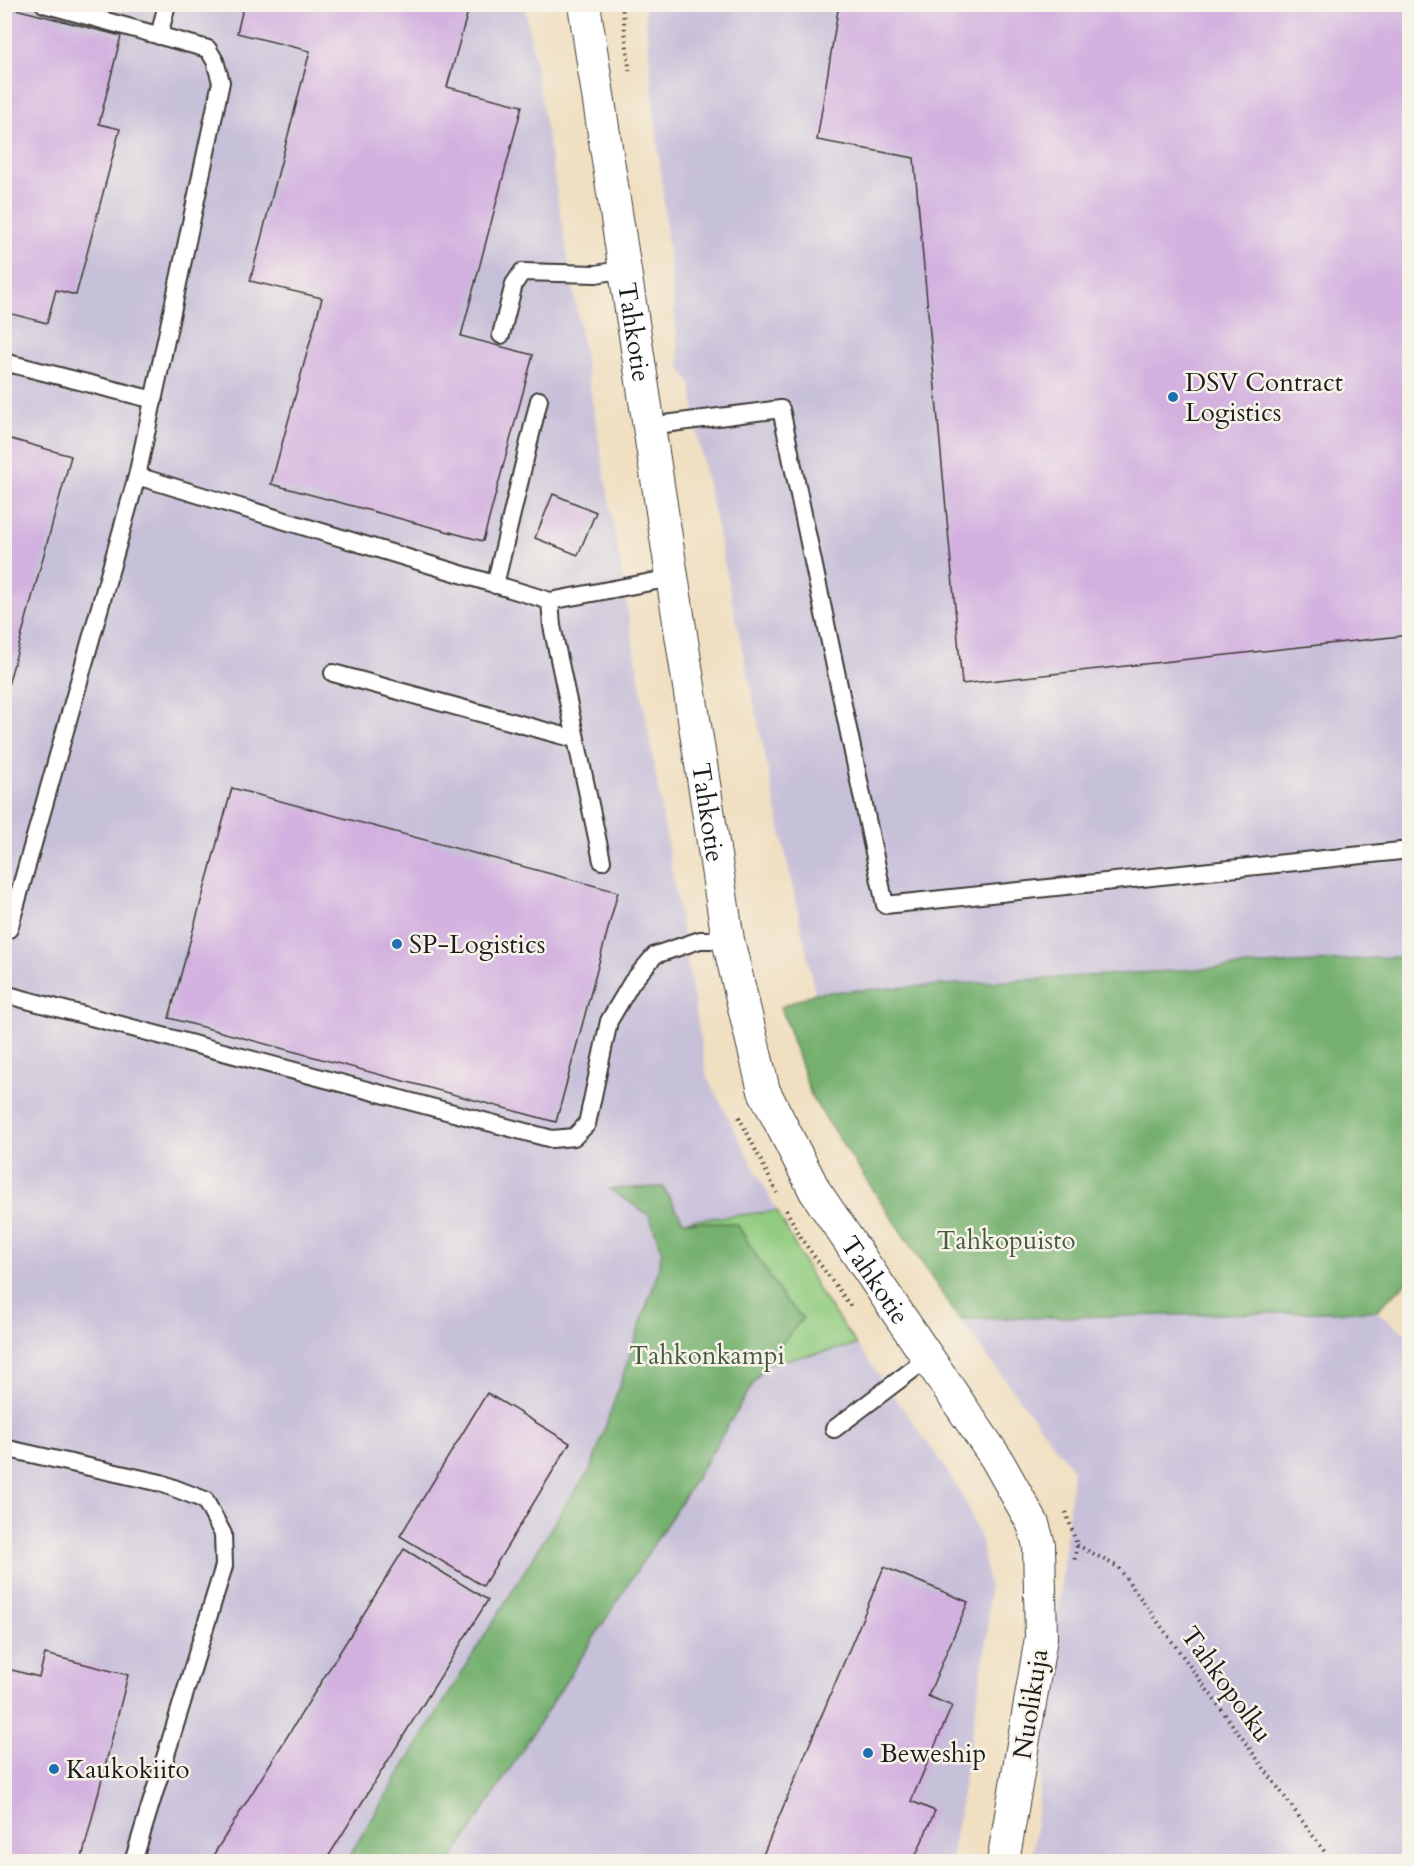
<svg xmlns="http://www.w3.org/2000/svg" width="1414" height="1866" font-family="Cardo,serif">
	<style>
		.industrial { fill: #c7c0d9 }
		.green { fill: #92cc80; stroke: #57744e; stroke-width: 1.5 }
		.forest { fill: #75b06e; stroke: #486645; stroke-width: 1.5 }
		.building { fill: #d2b0df }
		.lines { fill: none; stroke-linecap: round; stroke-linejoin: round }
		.service-casing { stroke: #3c3935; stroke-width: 20 }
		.minor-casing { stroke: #3c3935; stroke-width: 34 }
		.path { stroke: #3c3935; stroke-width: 4; stroke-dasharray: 1.5 4.5; stroke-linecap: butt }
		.service { stroke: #fff; stroke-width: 16 }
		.minor { stroke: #fff; stroke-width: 32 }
		.poi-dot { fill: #1f6fb2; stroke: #f7f3e8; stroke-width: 2 }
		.labels { text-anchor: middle; stroke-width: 5; stroke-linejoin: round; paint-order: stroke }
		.street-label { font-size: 26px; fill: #1c1c1c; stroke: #f7f3e8 }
		.poi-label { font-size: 26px; fill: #1c1c1c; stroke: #f7f3e8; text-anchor: start }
		.park-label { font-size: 26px; fill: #455a3f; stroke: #f7f3e8 }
	</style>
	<rect width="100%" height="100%" fill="#f7f3e8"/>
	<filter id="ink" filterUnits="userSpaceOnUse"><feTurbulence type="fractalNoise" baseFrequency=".0167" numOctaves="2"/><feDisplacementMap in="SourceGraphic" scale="12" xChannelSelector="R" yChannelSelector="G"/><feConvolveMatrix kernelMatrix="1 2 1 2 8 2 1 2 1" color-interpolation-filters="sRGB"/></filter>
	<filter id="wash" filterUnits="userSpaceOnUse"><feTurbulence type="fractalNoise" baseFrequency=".008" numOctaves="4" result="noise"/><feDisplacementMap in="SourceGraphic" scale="24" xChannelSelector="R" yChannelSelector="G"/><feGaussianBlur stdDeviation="1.35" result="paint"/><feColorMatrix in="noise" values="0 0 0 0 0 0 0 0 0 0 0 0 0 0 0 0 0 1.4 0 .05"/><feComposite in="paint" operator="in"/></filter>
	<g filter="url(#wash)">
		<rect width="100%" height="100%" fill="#f0dfc1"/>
		<path class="industrial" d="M5,5H525L707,1077L820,1293L945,1467L966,1503L982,1544L989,1588L988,1634L951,1861L5,1862Z
			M644,5H1409V956L815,993L699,443L691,384L680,368Z
			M1376,1311L1409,1336V1861H1032L1073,1470L959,1319Z"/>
		<path class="green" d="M777,1211L820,1293L857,1345L765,1364L691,1486L737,1224L683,1221Z"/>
		<path class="forest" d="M1409,956V1280L1376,1311L959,1319L812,1098L781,1007L815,993Z
			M663,1187L683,1221L737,1224L784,1299L803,1318L765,1364L691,1486L451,1861H346L567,1502L591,1469L656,1278L662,1251L649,1215L609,1189Z"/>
		<g id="blocks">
			<path class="building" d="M244,4H470L447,87L522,106L461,336L533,355L483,541L271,484L322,298L250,281L310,51L237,33Z
				M839,4H1410V635L962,684L914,158L817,140Z
				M4,6L121,36L99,124L120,129L76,295L56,290L47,323L4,312Z
				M4,437L71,456L5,696H4Z
				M553,494L596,512L578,555L535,538Z
				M232,788L618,892L556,1122L169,1018Z
				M487,1393L570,1443L483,1586L400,1536Z
				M404,1549L488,1600L325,1862H209Z
				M884,1567L968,1602L928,1696L952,1706L911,1801L935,1811L913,1862H760Z
				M45,1654L128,1675L81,1862H4V1668L39,1677Z"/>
		</g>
	</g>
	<g filter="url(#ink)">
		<use href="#blocks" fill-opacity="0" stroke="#3c3935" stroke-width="1.5"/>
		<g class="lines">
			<g class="service-casing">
				<path id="service" d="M44,4L208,49L215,61L221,82L137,476
					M159,36L167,4
					M501,335L514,284L522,272L596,274L625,269
					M4,362L154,400
					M649,426L781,409L885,905L1410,850
					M495,585L539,400
					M550,601L552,626L602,861
					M333,673L575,739
					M9,929L137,476L550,601L672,578
					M4,994L552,1139L574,1137L587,1124L609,1021L632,982L655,955L700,940H728
					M834,1429L928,1358
					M4,1448L161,1483L205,1500L223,1534L224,1566L133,1862"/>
			</g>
			<g class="minor-casing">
				<g id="minor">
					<path id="s1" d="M584,4L728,940L764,1091L815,1191L996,1458L1033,1524L1039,1545L1041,1638L1003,1862"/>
				</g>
			</g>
			<path class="path" d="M622,4L630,75
				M739,1117L777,1193
				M786,1210L803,1241L852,1308
				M1066,1512L1077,1545L1074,1563
				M1077,1545L1118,1567L1332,1862"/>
			<use href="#service" class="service"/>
			<use href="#minor" class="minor"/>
		</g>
	</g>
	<g class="poi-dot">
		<circle cx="1173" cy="397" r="6"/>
		<circle cx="397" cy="944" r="6"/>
		<circle cx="868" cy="1753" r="6"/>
		<circle cx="54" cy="1769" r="6"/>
	</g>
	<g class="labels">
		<g class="street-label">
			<text dy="9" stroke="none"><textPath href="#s1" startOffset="332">Tahkotie</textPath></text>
			<text dy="9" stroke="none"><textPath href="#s1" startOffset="818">Tahkotie</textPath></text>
			<text dy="9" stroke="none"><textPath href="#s1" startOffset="1322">Tahkotie</textPath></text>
			<text transform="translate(1227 1684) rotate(54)" y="9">Tahkopolku</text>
			<text transform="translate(1030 1704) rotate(-81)" y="9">Nuolikuja</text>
		</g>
		<g class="poi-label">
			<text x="1185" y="391">DSV Contract<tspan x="1185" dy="30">Logistics</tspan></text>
			<text x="409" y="953">SP-Logistics</text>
			<text x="880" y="1762">Beweship</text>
			<text x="66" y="1778">Kaukokiito</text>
		</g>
		<g class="park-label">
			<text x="1006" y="1249">Tahkopuisto</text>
			<text x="707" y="1364">Tahkonkampi</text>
		</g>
	</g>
	<rect width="1414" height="1866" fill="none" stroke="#f7f3e8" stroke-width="24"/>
</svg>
